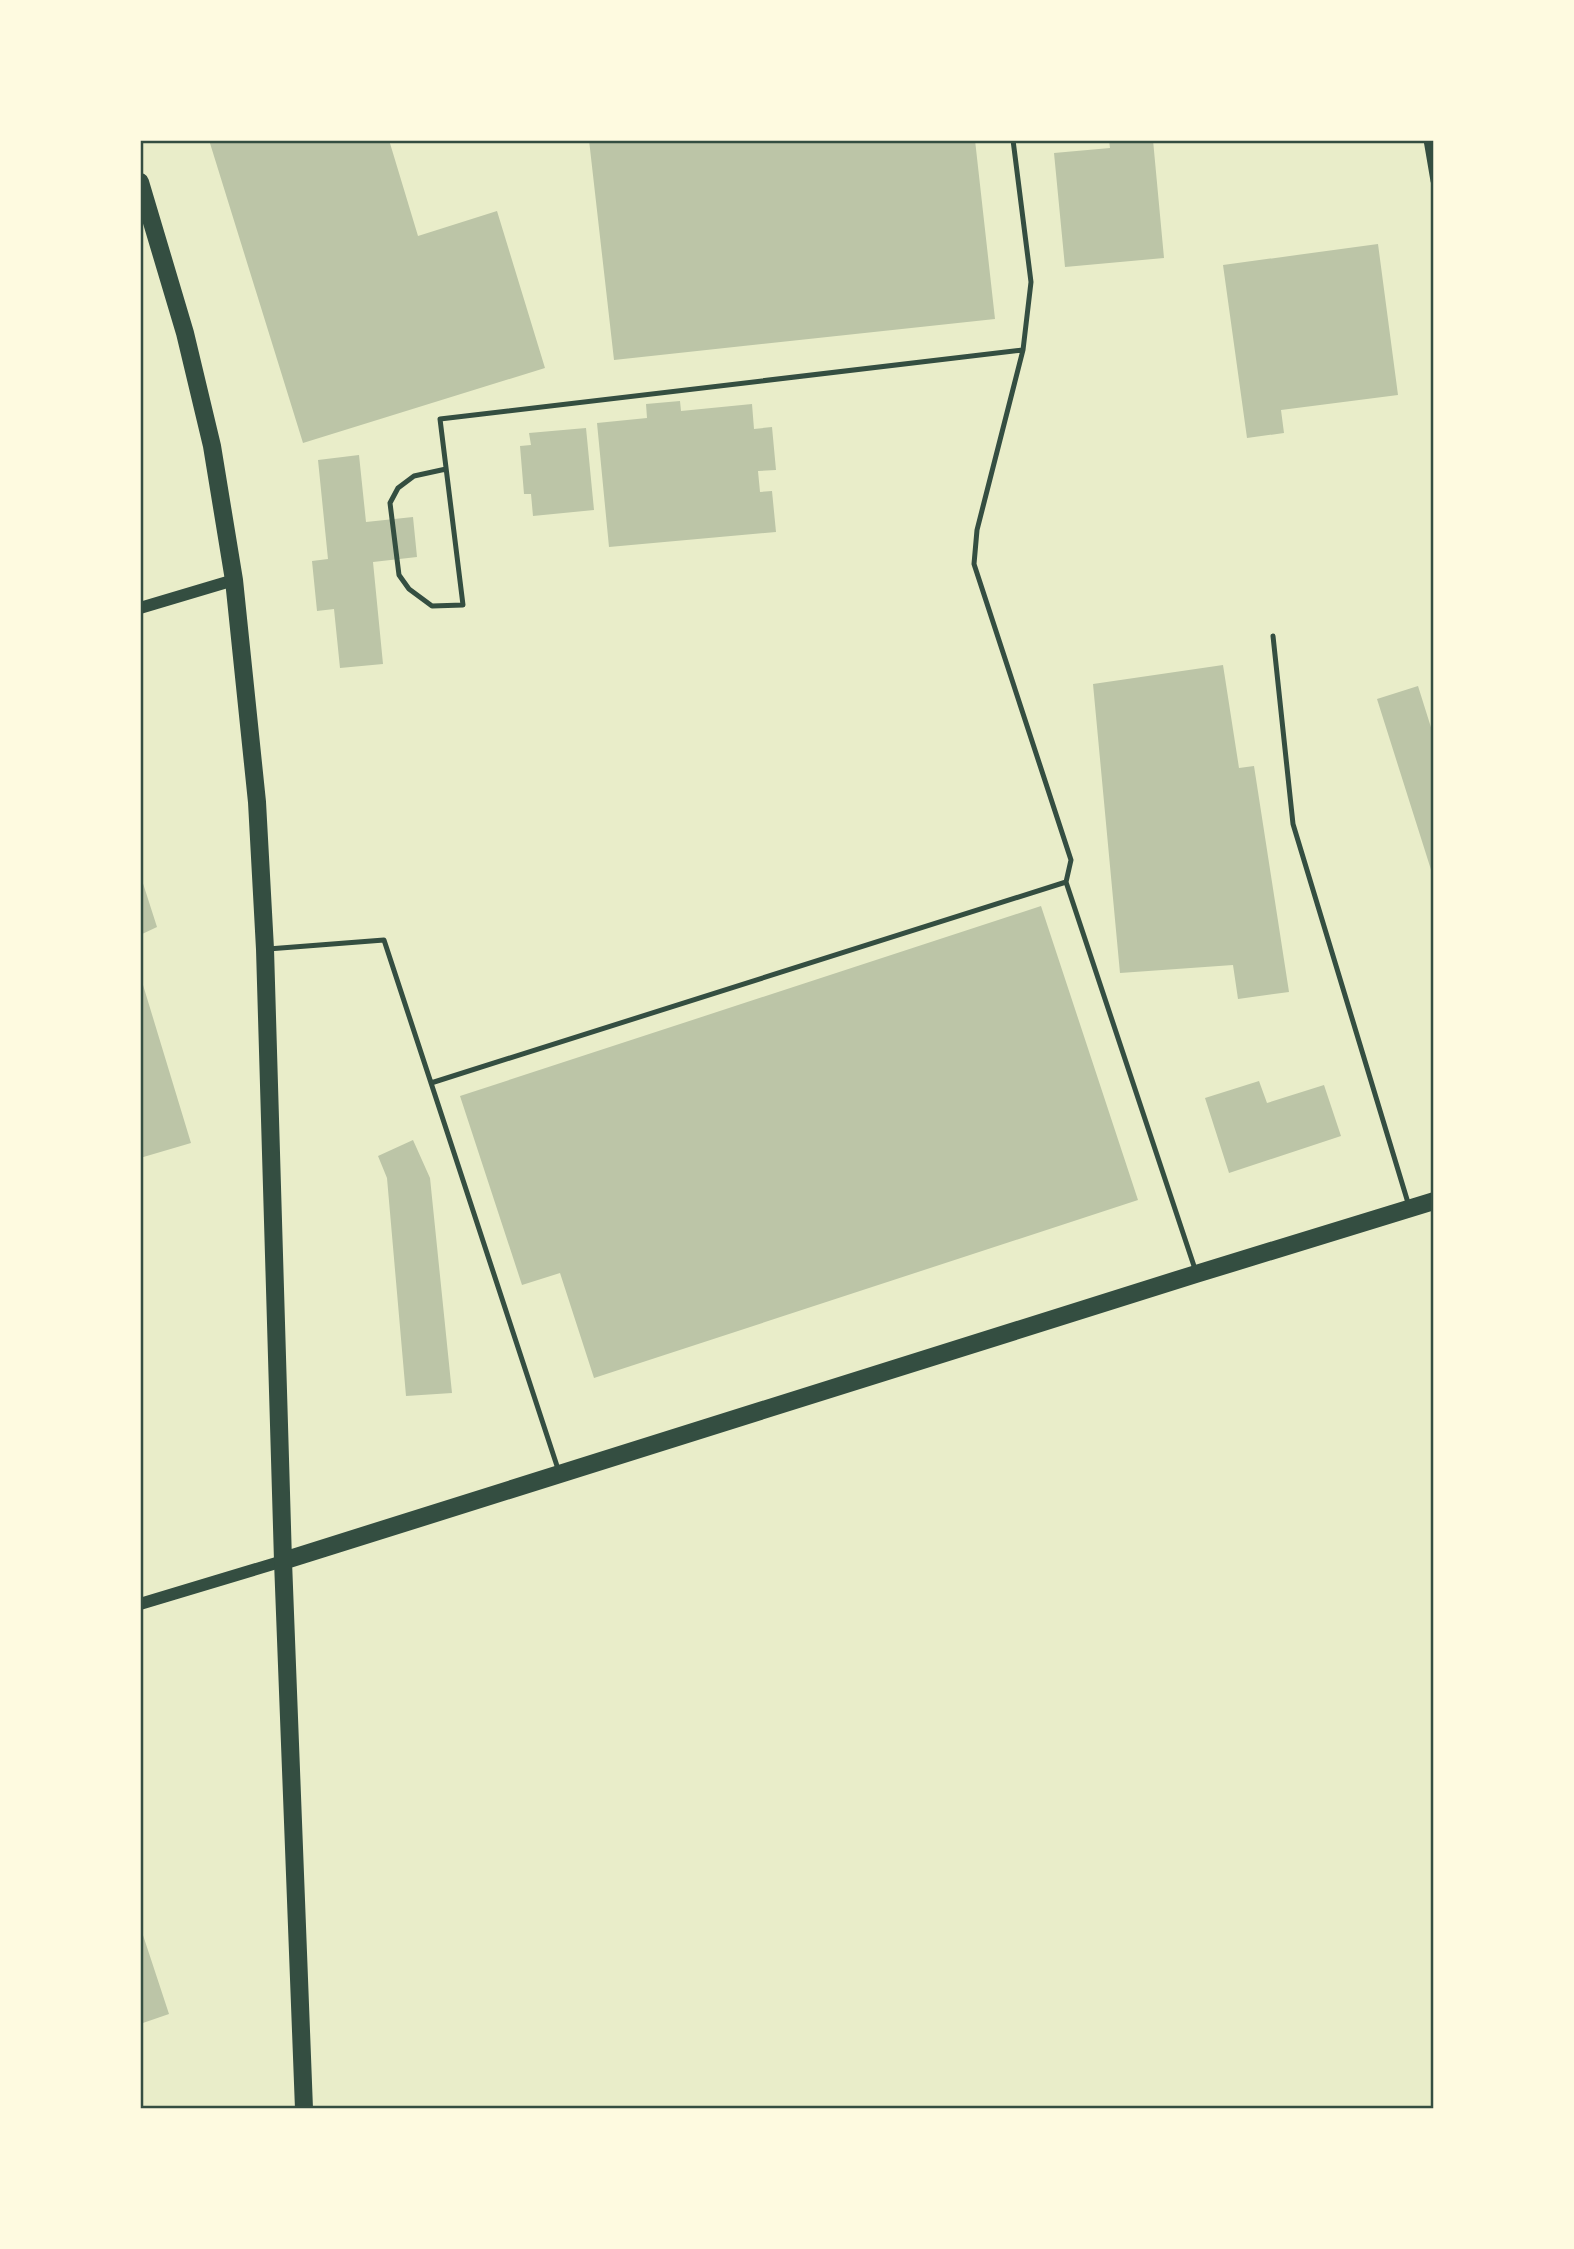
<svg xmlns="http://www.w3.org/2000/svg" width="1574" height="2249" font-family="Figtree,sans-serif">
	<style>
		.building { fill: #bcc5a7 }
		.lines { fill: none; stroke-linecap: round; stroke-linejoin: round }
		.service { stroke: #344e41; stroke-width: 5 }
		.minor { stroke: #344e41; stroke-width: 7 }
		.tertiary { stroke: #344e41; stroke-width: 12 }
		.primary { stroke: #344e41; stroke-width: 18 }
		.neatline { fill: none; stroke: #344e41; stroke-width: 2.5 }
	</style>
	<rect width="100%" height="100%" fill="#e9edc9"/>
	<path class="building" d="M209,140H389L418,236L497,211L545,368L303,443Z
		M589,140H975L995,319L614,360Z
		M1109,140H1153L1164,258L1065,267L1054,153L1110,148Z
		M1378,244L1398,395L1281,410L1284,433L1247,438L1223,265Z
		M680,401L681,411L752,404L754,429L772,427L776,470L758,471L760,492L772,491L776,532L609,547L597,423L647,418L646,404Z
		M586,428L594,510L533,516L531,494H524L520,446L531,445L529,433Z
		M359,455L366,522L413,517L417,557L373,562L383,664L340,668L334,609L317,611L312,561L328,559L318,460Z
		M1223,665L1239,768L1254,766L1289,992L1238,999L1233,965L1120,973L1093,684Z
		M1418,686L1434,737L1433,876L1377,699Z
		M140,874L157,927L140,935Z
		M1041,906L1138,1200L594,1378L560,1273L522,1285L460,1096Z
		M140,975L191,1143L140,1158Z
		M1259,1081L1267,1103L1324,1085L1341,1136L1229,1173L1205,1098Z
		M413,1140L430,1178L452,1393L406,1396L387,1178L378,1156Z
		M140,1926L169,2014L140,2024Z"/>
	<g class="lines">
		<path class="service" d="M1013,140L1031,282L1023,350L977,530L974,564L1071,860L1066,882L1196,1272
			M446,469L414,476L398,488L390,503L399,575L409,589L432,606L463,605L440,419L1023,350
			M1273,636L1293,824L1409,1206
			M268,949L384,940L559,1472
			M431,1083L1066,882"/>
		<path class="minor" d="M1427,140L1434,181"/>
		<path class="tertiary" d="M140,608L234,580
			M140,1604L283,1561"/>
		<path class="primary" d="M140,182L185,333L212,446L234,580L257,802L265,949L283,1561L304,2109
			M283,1561L1196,1274L1434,1201"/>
	</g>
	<rect width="1574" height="2249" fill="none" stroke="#fefae0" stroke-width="284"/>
	<rect x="142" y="142" width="1290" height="1965" class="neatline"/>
</svg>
